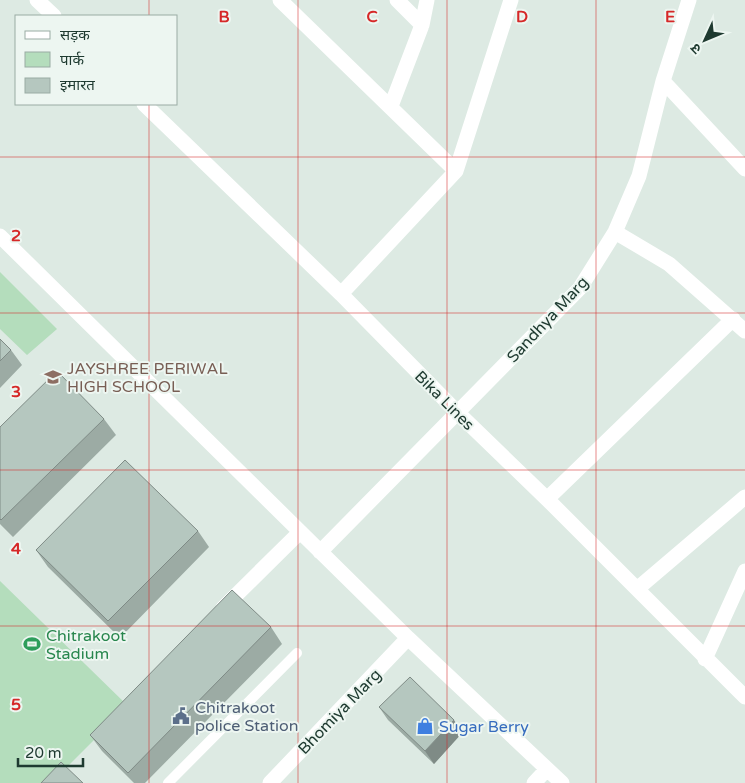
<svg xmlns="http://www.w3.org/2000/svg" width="745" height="783" font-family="'Varela Round','Noto Sans Devanagari',sans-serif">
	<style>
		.green { fill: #b4ddbc }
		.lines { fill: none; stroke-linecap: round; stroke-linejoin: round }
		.service { stroke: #fff; stroke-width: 10 }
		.minor { stroke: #fff; stroke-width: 15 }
		.wall { fill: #9caba4 }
		.shaded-wall { fill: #7f8b86 }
		.building { fill: #b5c7bf; stroke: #7f8b86 }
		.grid { fill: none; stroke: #d62828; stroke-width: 1; stroke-opacity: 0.55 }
		.labels { text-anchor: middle; stroke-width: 4; stroke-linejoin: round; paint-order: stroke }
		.street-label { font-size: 16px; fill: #1e3a30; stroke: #edf6f1 }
		.education-label { font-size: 16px; fill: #785e54; stroke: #edf6f1; text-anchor: start }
		.leisure-label { font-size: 16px; fill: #27864d; stroke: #edf6f1; text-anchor: start }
		.service-label { font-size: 16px; fill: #4e5e75; stroke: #edf6f1; text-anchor: start }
		.shop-label { font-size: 16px; fill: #366cbe; stroke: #edf6f1; text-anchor: start }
		.grid-label { font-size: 16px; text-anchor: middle; font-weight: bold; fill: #d62828; stroke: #edf6f1; stroke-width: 4; stroke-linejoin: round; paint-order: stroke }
	</style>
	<rect width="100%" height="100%" fill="#ddeae3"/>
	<path class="green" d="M0,272L57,329L27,355L0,329Z
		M0,581L128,706L51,783H0Z"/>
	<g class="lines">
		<path class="service" d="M168,783L297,653"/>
		<path class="minor" d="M37,0L54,16
			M280,0L456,171
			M397,0L422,25
			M663,81L745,169
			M144,104L341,294L458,413L547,499L745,697
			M391,106L422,25L427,0
			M615,232L669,264L745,331
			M0,236L408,638L562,783
			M341,294L456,171L511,0
			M547,499L733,319
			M320,552L580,288L615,232L639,176L663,81L689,0
			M637,589L745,497
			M223,608L300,532
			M705,659L745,571
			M270,783L408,638
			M534,783L547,769"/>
	</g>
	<path class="wall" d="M0,339L11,350L22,365L0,388Z
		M104,419L116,435L13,537L0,524V427Z
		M198,531L209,547L120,638L48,567L36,550Z
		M271,627L282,644L145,783H134L102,751L90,735Z
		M379,707L462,733L434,764L388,720Z"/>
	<path class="shaded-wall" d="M454,720L462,733L434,764L425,751Z"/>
	<path class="building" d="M0,339L11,350L0,361Z
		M57,371L104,419L1,520L0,519V427Z
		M125,460L198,531L108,621L36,550Z
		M232,590L271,627L128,773L90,735Z
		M410,677L454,720L425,751L379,707Z
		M61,762L83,783H41Z"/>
	<path class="grid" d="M149,0V16M298,0V783M447,0V783M596,0V783M149,104V783M0,157H745M0,313H745M0,470H745M0,626H745"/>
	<defs>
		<g id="school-bare" transform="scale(1.35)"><path d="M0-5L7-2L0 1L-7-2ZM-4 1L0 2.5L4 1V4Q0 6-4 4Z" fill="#8d6e63" stroke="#edf6f1" stroke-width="2.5" paint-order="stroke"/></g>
		<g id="stadium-bare" transform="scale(1.35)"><path d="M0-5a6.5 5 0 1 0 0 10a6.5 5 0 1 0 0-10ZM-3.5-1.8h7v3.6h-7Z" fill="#2e9e5b" stroke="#edf6f1" stroke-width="2.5" paint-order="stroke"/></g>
		<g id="civic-bare" transform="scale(1.35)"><path d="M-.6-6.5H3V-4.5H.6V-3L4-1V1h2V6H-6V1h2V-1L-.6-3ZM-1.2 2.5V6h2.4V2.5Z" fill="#5c6f8a" stroke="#edf6f1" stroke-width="2.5" paint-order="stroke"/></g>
		<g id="shop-bare" transform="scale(1.35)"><path d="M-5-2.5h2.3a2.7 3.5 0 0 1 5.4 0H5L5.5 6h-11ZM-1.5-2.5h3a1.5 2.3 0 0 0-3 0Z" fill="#3f7fe0" stroke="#edf6f1" stroke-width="2.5" paint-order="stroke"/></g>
	</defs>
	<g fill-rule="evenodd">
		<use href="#school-bare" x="53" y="377"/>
		<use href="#stadium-bare" x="32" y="644"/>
		<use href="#civic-bare" x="181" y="716"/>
		<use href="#shop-bare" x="425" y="726"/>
	</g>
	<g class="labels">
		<g class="street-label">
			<text transform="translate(547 319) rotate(-47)" y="6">Sandhya Marg</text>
			<text transform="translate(445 400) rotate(45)" y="6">Bika Lines</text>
			<text transform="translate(339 711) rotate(-46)" y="6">Bhomiya Marg</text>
		</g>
		<g class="education-label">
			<text x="67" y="374">JAYSHREE PERIWAL<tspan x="67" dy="18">HIGH SCHOOL</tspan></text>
		</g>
		<g class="leisure-label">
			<text x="46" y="641">Chitrakoot<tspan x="46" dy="18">Stadium</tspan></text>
		</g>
		<g class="service-label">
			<text x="195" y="713">Chitrakoot<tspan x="195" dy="18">police Station</tspan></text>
		</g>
		<g class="shop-label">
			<text x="439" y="732">Sugar Berry</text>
		</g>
	</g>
	<g class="grid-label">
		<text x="224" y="22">B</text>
		<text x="372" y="22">C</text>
		<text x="522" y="22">D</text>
		<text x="670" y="22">E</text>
		<text x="16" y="241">2</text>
		<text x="16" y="397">3</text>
		<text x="16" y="554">4</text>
		<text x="16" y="710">5</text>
	</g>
	<rect x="15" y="15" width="162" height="90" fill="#edf6f1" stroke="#9aaba4"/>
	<rect x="25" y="31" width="25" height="8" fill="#ffffff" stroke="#9aaba4"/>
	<text x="60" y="40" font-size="15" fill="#1e3a30">सड़क</text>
	<rect x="25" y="52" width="25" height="15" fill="#b4ddbc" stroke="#9aaba4"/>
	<text x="60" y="65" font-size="15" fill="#1e3a30">पार्क</text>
	<rect x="25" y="78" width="25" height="15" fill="#b5c7bf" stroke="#9aaba4"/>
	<text x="60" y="90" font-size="15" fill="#1e3a30">इमारत</text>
	<g transform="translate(705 40) rotate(226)" stroke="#edf6f1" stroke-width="4" paint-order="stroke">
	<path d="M0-4L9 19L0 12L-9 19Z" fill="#1e3a30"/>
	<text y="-8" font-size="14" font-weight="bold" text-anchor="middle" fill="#1e3a30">उ</text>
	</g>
	<path d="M18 758v8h65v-8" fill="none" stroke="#1e3a30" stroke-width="2.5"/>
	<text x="25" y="758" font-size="15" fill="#1e3a30" stroke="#edf6f1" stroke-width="4" paint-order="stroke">20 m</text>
</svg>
